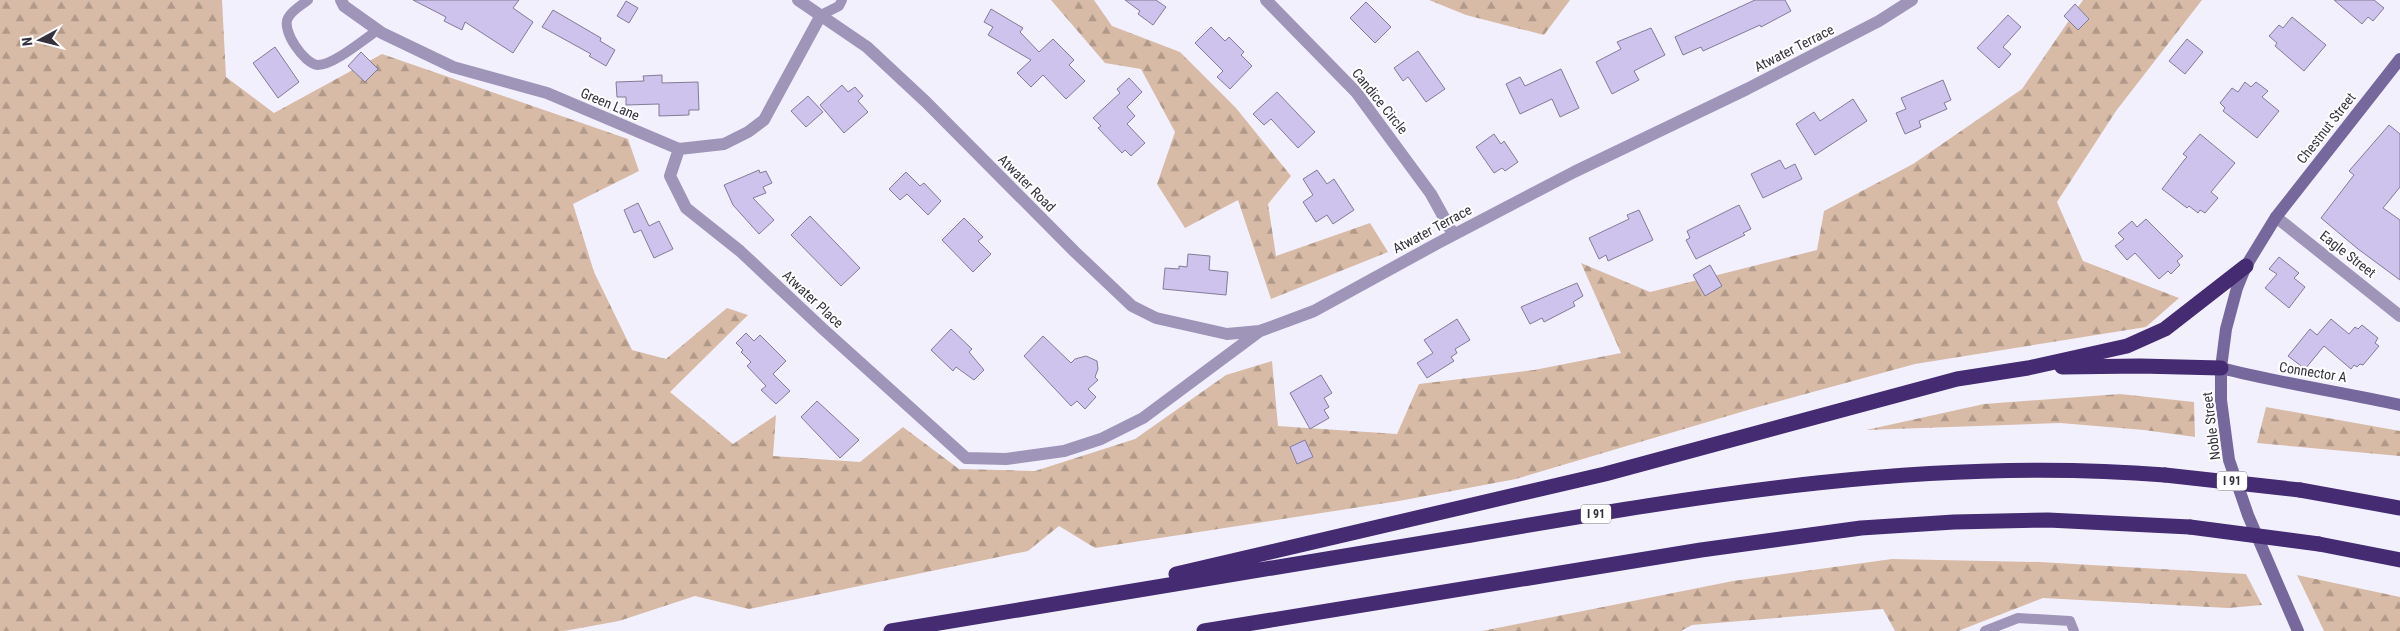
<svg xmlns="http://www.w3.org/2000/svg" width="2400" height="631" font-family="'Roboto Condensed',sans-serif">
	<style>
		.forest { fill: url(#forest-firs) }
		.building { fill: #cdc3ec; stroke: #837b98 }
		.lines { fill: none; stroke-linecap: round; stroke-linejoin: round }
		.lane { stroke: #9e95b9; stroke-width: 10 }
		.street { stroke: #9e95b9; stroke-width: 12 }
		.secondary { stroke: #76689c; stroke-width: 12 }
		.highway { stroke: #442b72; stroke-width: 15 }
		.highway-bridge { stroke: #442b72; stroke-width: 15 }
		.labels { text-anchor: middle; stroke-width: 4; stroke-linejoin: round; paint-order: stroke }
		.shield { fill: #fff; stroke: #716f77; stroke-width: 1 }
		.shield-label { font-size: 12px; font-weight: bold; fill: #34313d }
		.street-label { font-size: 14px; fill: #34313d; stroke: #fff }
	</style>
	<defs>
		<pattern id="forest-firs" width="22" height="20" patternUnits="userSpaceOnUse" patternTransform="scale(1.25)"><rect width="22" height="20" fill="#d8bba7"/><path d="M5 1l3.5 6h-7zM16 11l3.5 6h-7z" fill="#b09989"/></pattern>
	</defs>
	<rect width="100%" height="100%" fill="#f3f0fd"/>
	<path class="forest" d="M0,0H222L226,77L274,113L382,54L628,139L639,171L573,204L594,272L632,350L666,359L727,308L748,315L670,392L733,444L776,415L773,456L860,462L903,427L959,469L1035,471L1135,439L1226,375L1272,361L1278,426L1397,434L1419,384L1534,370L1621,353L1581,263L1650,292L1817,250L1824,211L1913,164L2022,89L2083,0H2202L2116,111L2057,202L2083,261L2179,298L2146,327L1915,364L1758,407L1516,479L1399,501L1095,548L1059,526L1028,551L749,609L695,596L619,621L564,631H0Z
		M1051,0H1094L1112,26L1180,52L1236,108L1291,176L1268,204L1276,256L1370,223L1388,252L1271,299L1238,200L1185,228L1157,184L1175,132L1141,69L1105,63Z
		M1429,0H1570L1544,35L1466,15Z
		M2120,394L2194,402L2195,437L2144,430L2060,423L1866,430L1984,404Z
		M2266,407L2400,431V456L2257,443Z
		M1892,559L2040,562L2246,574L2262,605L2228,608L2043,598L1958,631H1895L1883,609L1692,625L1681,631H1482L1733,581Z
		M2297,575L2400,597V631H2324Z"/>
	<path class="building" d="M413,0H519L513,8L533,22L513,53L465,22L462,30L444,21L446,17Z
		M1125,0H1156L1166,7L1153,25L1138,14L1140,11Z
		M1755,0H1785L1791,11L1761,27L1760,25L1703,51L1701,47L1683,55L1675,37Z
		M2334,0H2374L2384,8L2373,21L2368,17L2362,24Z
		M626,1L638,8L629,23L617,16Z
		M1366,2L1391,27L1375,43L1350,18Z
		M2075,4L2089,19L2078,30L2064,16Z
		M991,9L1023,28L1020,32L1039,52L1053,39L1074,60L1069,65L1085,81L1066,99L1043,75L1031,87L1017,73L1031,60L988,35L993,27L984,22Z
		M553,10L601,38L600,41L615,50L606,66L589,56L591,54L542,27Z
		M2008,15L2021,27L2003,47L2011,54L1999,68L1977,48Z
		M2292,17L2326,45L2304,71L2275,46L2277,43L2269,36L2279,25L2283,28Z
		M1211,27L1225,41L1229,37L1244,52L1241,55L1252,66L1230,89L1217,77L1223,71L1195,43Z
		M1651,28L1665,55L1634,71L1639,80L1612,94L1596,62L1621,49L1617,42Z
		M2187,39L2203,52L2185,74L2169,61Z
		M275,47L299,82L278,98L253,63Z
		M1418,51L1445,89L1426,102L1408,77L1403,81L1394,68Z
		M361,52L378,69L365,82L348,66Z
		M1561,69L1579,108L1560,117L1552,99L1520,114L1506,84L1520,77L1525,86Z
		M662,75V83L698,82L699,110H689V115L659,116V104L626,105V97H617L616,82L644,81L643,76Z
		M1129,78L1142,92L1127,107L1135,116L1127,124L1145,143L1131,156L1125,150L1122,153L1098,128L1101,126L1093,118L1120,93L1117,89Z
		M1943,80L1951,100L1944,103L1947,109L1919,121L1921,127L1905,134L1896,113L1906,109L1901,98Z
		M2245,82L2251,87L2256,82L2268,91L2262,97L2279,111L2257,138L2223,111L2225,108L2220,103L2232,88L2238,92Z
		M842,85L848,92L855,87L863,96L858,101L868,112L844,133L820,105Z
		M1277,92L1315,132L1298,148L1271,119L1264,125L1253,114Z
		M808,96L823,112L806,127L791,111Z
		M1853,99L1867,121L1815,155L1796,124L1814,112L1820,121Z
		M2389,125L2400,134V187L2383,208L2400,220V280L2358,249L2321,218L2354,175L2349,171Z
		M1494,134L1501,144L1504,141L1518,162L1505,171L1502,168L1494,173L1476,147Z
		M2200,134L2235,163L2211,192L2218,198L2205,213L2200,210L2198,213L2189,206L2187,208L2162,189L2185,159L2187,157L2183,154Z
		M1780,160L1785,169L1795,164L1802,179L1763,198L1751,174Z
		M759,170L760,173L766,171L772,183L763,187L766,193L753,198L774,220L759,234L733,205L724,185Z
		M1317,170L1327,184L1334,179L1354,210L1333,224L1327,215L1316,222L1303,202L1313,195L1303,179Z
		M906,172L920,186L924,183L941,201L928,215L907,194L900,200L889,189Z
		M638,203L649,226L659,221L673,249L654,258L641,230L634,233L624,210Z
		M1739,205L1751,229L1743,233L1745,235L1696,259L1686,240L1690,238L1687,231Z
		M1639,210L1653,240L1608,261L1606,255L1599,259L1589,238L1629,219L1627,215Z
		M810,216L860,268L841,286L791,235Z
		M964,218L983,237L978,241L991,254L973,272L942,240Z
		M2146,219L2183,256L2177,261L2180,265L2171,274L2168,271L2159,279L2135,253L2127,260L2115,246L2124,239L2118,233L2132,221L2137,227Z
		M1188,254L1210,256L1209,270L1228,272L1226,295L1163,289L1165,268L1179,269V266L1187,267Z
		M2279,257L2299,273L2294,278L2305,287L2289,308L2265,288L2277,274L2269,269Z
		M1710,265L1722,286L1705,296L1693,275Z
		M1577,283L1583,296L1573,302L1575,306L1544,322L1542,318L1530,324L1521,307Z
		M1457,319L1470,340L1455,349L1457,353L1451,357L1454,361L1427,378L1417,363L1433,353L1424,340Z
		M2331,319L2349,334L2355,327L2358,329L2362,325L2378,338L2375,343L2379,346L2363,365L2360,364L2357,367L2354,365L2351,369L2324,346L2305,369L2288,356L2310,329L2317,335Z
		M951,329L972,349L969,352L984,370L974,380L956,367L953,371L931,350Z
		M746,333L754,341L760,335L786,361L773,374L790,391L776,404L761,390L766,386L747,366L751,362L741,352L743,350L736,343Z
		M1043,336L1071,363L1075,359L1086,356L1097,361L1098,369L1095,377L1098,380L1088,389L1096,397L1085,409L1077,401L1071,406L1024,356Z
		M1321,375L1332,393L1324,398L1329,407L1324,410L1329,418L1310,429L1290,393Z
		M817,401L859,440L840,458L801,417Z
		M1305,440L1313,457L1297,464L1290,447Z"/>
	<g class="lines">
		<path class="lane" d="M308,0C302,5 292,10 288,18C281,30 304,64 318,65C334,65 364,39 378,30
			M821,15L839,6L842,0
			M1985,631L2018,618L2070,621L2074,631"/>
		<path class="street" d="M341,0L344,6L382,33L453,67L547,93L679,149L724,144L748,132L764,120L821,15
			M798,0L867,47L926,102L1075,252L1132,306L1156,318L1227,334L1260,331
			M1266,0L1356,92L1431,194L1453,234
			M679,149L670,176L686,208L740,251L823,329L966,458L1006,459L1064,451L1101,439L1143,418L1260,331L1314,311L1438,243L1574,172L1747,89L1879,21L1912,0
			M2276,217L2400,316"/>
		<path class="secondary" d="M2221,368C2280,383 2340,392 2400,405
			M2298,631L2248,515L2229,460L2221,400V368L2226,329L2237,288L2246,266L2276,217L2400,59"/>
		<path class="highway" d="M2062,367L2140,366L2221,368
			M2300,490L2400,508
			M2319,544L2400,560
			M1176,574L1605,474L1957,379L2028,368L2127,346L2165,329L2246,266
			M891,631C1082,599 1274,568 1465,536C1699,496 1927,456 2165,475
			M1204,631L1701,550L1861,528L1954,522L2048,520L2190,527"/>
		<path class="highway-bridge" d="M2165,475L2300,490
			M2190,527L2319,544"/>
	</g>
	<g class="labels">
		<g class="shield">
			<rect x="2217" y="471.5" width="30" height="19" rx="4"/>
			<rect x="1581" y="504.5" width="30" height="19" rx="4"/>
		</g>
		<g class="shield-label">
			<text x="2232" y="485">I 91</text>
			<text x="1596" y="518">I 91</text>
		</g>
		<g class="street-label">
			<text transform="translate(1794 48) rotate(-27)" y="5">Atwater Terrace</text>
			<text transform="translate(1380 101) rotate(51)" y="5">Candice Circle</text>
			<text transform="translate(610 104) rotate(23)" y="5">Green Lane</text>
			<text transform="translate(2326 128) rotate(-52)" y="5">Chestnut Street</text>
			<text transform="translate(1027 183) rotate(45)" y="5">Atwater Road</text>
			<text transform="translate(1432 229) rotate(-28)" y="5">Atwater Terrace</text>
			<text transform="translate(2348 254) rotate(38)" y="5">Eagle Street</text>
			<text transform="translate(813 299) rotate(43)" y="5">Atwater Place</text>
			<text transform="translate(2313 372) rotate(9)" y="5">Connector A</text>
			<text transform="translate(2211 426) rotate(-97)" y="5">Noble Street</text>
		</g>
	</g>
	<g transform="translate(40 40) rotate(263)" stroke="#ffffff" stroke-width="4" paint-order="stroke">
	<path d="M0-4L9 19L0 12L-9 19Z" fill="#34313d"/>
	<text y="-8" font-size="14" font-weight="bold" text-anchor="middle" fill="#34313d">N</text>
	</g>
</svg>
